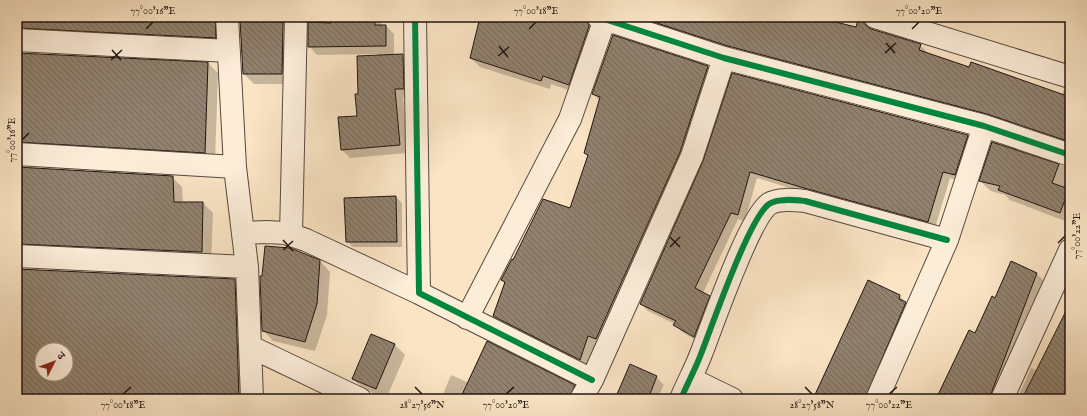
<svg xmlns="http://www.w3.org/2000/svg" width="1087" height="416" font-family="'IM FELL English','Noto Serif Devanagari',serif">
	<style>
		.shadow { fill: #0003; fill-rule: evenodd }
		.building { fill: url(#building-back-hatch); stroke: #201511; fill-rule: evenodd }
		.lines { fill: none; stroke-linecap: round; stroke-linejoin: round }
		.minor-casing { stroke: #56493e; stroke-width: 24 }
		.minor { stroke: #fcedd9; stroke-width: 22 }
		.cycleway-casing { stroke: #fcedd9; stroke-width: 8 }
		.cycleway { stroke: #00873e; stroke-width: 6 }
		.ticks { fill: none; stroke: #201511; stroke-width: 1.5 }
		.neatline { fill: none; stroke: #201511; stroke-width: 1.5 }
		.ticks-label { font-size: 10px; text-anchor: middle; fill: #201511 }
	</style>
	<defs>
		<pattern id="building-back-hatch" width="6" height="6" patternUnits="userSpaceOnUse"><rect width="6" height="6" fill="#91816e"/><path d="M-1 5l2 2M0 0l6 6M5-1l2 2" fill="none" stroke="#766859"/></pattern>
	</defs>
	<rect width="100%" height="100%" fill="#fae4c4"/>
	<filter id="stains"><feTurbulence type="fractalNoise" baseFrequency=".005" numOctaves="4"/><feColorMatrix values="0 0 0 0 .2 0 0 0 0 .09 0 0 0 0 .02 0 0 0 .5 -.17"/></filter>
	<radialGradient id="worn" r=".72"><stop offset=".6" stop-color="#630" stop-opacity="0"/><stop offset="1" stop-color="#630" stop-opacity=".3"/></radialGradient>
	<path class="shadow" d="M17,17H230L225,47L17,43Z
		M240,17H292V84H254L244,74Z
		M332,17H380V22L383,26H386L394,34V55H403L410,63L411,97H403L407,153L350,158L342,150L358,117L359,94L379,54L317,55L309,46L332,24Z
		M481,17H598L577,93L551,84L550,89L480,67L471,58Z
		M622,17H811L857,28L862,19L872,30L920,45L929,54L970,69L1062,95L1064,89L1070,91V147L737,54Z
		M17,54L208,63L218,73L215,162L17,156Z
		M708,67L716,76L588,368L503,325L495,316L506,284L502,280L514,261L571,209L588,156L585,153L600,101L593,94Z
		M968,136L975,143L962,182L950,178L935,228L812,195L757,178L745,221L738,219L703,293L716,303L701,343L682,332L675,325V324L648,311L641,304L704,161Z
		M993,143L1070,168V223L1010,200L1005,195L991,191L980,181Z
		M17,168L172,177L182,187L183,203H203L213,213L211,262L17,256Z
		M396,197L402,203V247H353L347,241L345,199Z
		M320,261L330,272L327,315L315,351L273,341L263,330Z
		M17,270L235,280L245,290L249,399H17ZM42,350H66V374H42Z
		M1037,274L1046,283L1002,399H937L996,299Z
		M869,281L900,296L912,310L873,399H823Z
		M1070,306V399H1017L1031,368L1041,372Z
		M395,345L405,355L386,399L364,389L353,379Z
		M451,375L469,383L574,386L582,394L580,399H441Z
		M655,376L664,385L657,399H616Z"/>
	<path class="building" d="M17,17H215L216,38L17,28Z
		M331,17H375V25H386V46L308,47V22L331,23Z
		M480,17H586L589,26L569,85L543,76L541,81L470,58Z
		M638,17H815L856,27L859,17L863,18L866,25L871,29L921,44L919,50L969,67L971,62L1070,97V132L1067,141L987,114L728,46Z
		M240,20L283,22L282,74H243Z
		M613,35L708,66L680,152L596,339L588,336L580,360L493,316L505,282L501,280L512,259L513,260L543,199L570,208L588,155L584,153L600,97L592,94Z
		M17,53L208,62L205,153L17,142Z
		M403,54L404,89H395L400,145L341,150L338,117L357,116L355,94H358L357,56Z
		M732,73L968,135L955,175L943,172L928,222L804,188L750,172L738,215L731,213L695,288L710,296L694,337L673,325L676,321L640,304L703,161Z
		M992,142L1059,164L1052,183L1069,189L1060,213L998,190L1000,186L979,181Z
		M17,167L173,176L174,202H203L202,252L17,244Z
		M396,196L397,242H346L344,198Z
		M265,246L290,248L320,260L317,304L305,342L262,331L260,276H262Z
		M1011,261L1037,273L989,399H936L969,330L975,333L992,296L995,298Z
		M17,269L235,279L239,399H17ZM42,350H66V374H42Z
		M868,280L900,295L899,299L906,302L865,399H813Z
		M1070,303V399H1022Z
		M371,334L395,344L376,389L352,379Z
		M487,341L575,385L569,399H460Z
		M630,364L657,376L648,399H615Z
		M599,394L609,399H595Z"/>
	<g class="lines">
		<g class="minor-casing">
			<path id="minor" d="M227,17L235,167L247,267L252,399
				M415,17L419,293L592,380
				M598,17L724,58L984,126L1070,155
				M875,17L1070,77
				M17,40L229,51
				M17,154L235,167
				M244,233L267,232L285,233L306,240L419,293
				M291,235L296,17
				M17,256L247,267
				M467,318L570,119L605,19
				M251,347L360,399
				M691,379L732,399
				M581,399L592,380L692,156L724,58
				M681,399C687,384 695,370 701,354C712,326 749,218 769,204C778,198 795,200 805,201L947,240
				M877,399L947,240L984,126
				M1002,399L1070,250"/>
		</g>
		<use href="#minor" class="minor"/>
		<g class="cycleway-casing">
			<path id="cycleway" d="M415,17L419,293L592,380
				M598,17L724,58L984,126L1070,155
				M681,399C687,384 695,370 701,354C712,326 749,218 769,204C778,198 795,200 805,201L947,240"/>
		</g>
		<use href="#cycleway" class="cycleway"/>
	</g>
	<path class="ticks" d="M146,29L153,22M529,29L536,22M912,29L919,22M886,43L895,53M499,46L508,57M112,50L121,60M885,53L896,43M498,56L509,47M111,60L122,50M22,140L29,133M670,237L680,247M283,240L293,251M1058,243L1065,236M670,247L680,237M283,250L293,241M415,387L422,394M805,387L812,394M123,394L131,387M506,394L514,387M889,394L897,387"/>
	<rect width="1087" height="416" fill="none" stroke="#fae4c4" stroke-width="44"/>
	<g transform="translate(54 362) rotate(48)"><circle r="19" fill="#fcedd9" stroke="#a49789"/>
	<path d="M0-3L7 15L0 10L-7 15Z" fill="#8f2418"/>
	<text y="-6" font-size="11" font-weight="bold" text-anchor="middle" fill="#201511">उ</text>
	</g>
	<rect x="22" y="22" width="1043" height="372" class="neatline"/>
	<g class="ticks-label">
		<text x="153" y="14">77°00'16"E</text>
		<text x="536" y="14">77°00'18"E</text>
		<text x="919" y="14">77°00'20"E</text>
		<text transform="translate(11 140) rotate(-90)" y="4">77°00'16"E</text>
		<text transform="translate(1076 236) rotate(-90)" y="4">77°00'22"E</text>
		<text x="123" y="408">77°00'18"E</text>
		<text x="422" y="408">28°27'56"N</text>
		<text x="506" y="408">77°00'20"E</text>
		<text x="812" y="408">28°27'58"N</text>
		<text x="889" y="408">77°00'22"E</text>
	</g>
	<rect width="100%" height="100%" filter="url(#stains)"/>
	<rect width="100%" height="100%" fill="url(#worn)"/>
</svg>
